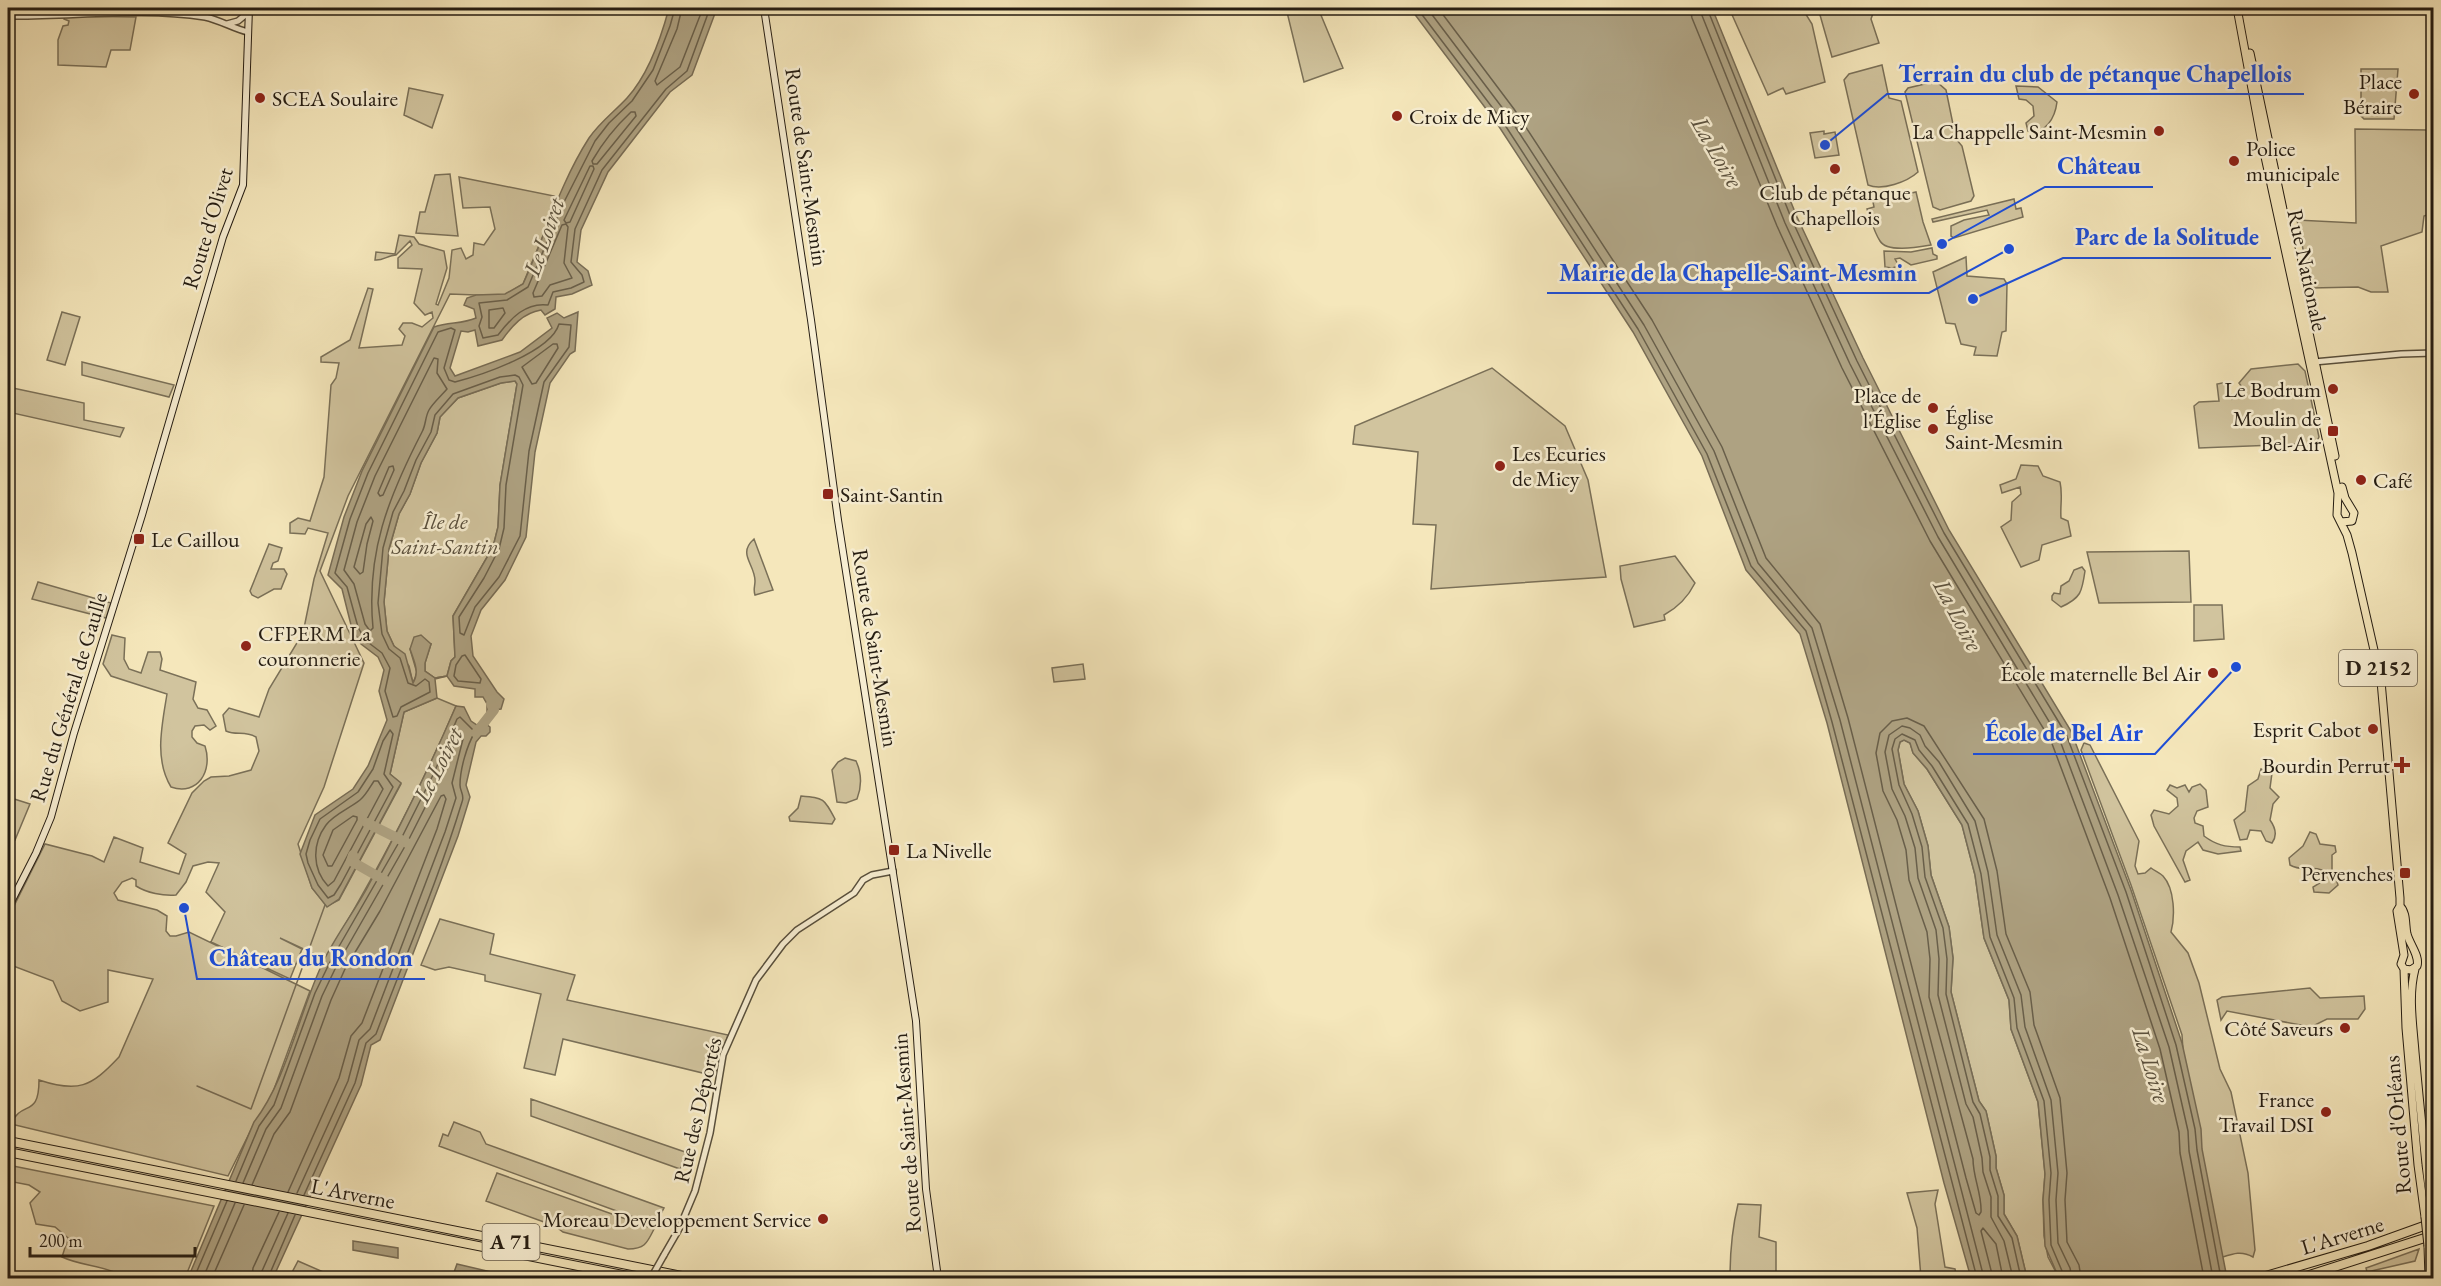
<svg xmlns="http://www.w3.org/2000/svg" width="2441" height="1286" font-family="'EB Garamond',serif">
	<style>
		.green { fill: #d1c49e; stroke: #7a7058; stroke-width: 1.5 }
		.water { fill: #aea282; stroke: #776c55; stroke-width: 1.5; fill-rule: evenodd }
		.lines { fill: none; stroke-linecap: round; stroke-linejoin: round }
		.shore { stroke: #695f4a; stroke-width: 1.5 }
		.stream { stroke: #776c55; stroke-width: 1.5 }
		.river { stroke: #aea282; stroke-width: 10 }
		.tertiary-casing { stroke: #584f3c; stroke-width: 8 }
		.secondary-casing { stroke: #241c12; stroke-width: 8 }
		.primary-casing { stroke: #241c12; stroke-width: 9 }
		.motorway-casing { stroke: #241c12; stroke-width: 10 }
		.tertiary { stroke: #f8efd3; stroke-width: 5 }
		.secondary { stroke: #f8efd3; stroke-width: 6 }
		.primary { stroke: #f5e7bb; stroke-width: 7 }
		.motorway { stroke: #f5e7bb; stroke-width: 8 }
		.tertiary-bridge-casing { stroke: #584f3c; stroke-width: 8; stroke-linecap: butt }
		.primary-bridge-casing { stroke: #241c12; stroke-width: 9; stroke-linecap: butt }
		.tertiary-bridge { stroke: #f8efd3; stroke-width: 5 }
		.primary-bridge { stroke: #f5e7bb; stroke-width: 7 }
		.poi-dot { fill: #8f2418; stroke: #f8efd3; stroke-width: 2 }
		.labels { text-anchor: middle; stroke-width: 5; stroke-linejoin: round; paint-order: stroke }
		.shield { fill: #f8efd3; stroke: #645b4c; stroke-width: 1.5 }
		.shield-label { font-size: 21px; font-weight: bold; fill: #241c12 }
		.poi-label { font-size: 22px; fill: #241c12; stroke: #f8efd3; text-anchor: end }
		.street-label { font-size: 22px; fill: #241c12; stroke: #f8efd3 }
		.park-label { font-size: 22px; font-style: italic; fill: #584e3c; stroke: #f8efd3 }
		.water-label { font-size: 24px; font-style: italic; fill: #5b523f; stroke: #f8efd3 }
		.leader { fill: none; stroke: #1d4ed8; stroke-width: 2 }
		.callout-dot { fill: #1d4ed8; stroke: #f8efd3; stroke-width: 2 }
		.callout-label { font-size: 24px; text-anchor: middle; font-weight: bold; fill: #1d4ed8; stroke: #f8efd3; stroke-width: 5; stroke-linejoin: round; paint-order: stroke }
	</style>
	<rect width="100%" height="100%" fill="#f5e7bb"/>
	<filter id="stains"><feTurbulence type="fractalNoise" baseFrequency=".00333" numOctaves="4"/><feColorMatrix values="0 0 0 0 .2 0 0 0 0 .09 0 0 0 0 .02 0 0 0 .5 -.17"/></filter>
	<radialGradient id="worn" r=".72"><stop offset=".6" stop-color="#630" stop-opacity="0"/><stop offset="1" stop-color="#630" stop-opacity=".3"/></radialGradient>
	<path class="green" d="M1286,8H1318L1343,68L1304,82Z
		M1729,8H1802L1812,24L1825,82L1786,94L1783,88L1768,95Z
		M1818,8H1875L1871,19L1879,43L1832,57Z
		M65,16L136,17L130,50H111L106,67L58,65V40L63,26L68,25L69,21L64,19Z
		M1882,65L1889,98L1901,101L1918,172C1907,182 1882,191 1868,185L1844,80L1849,74Z
		M2361,69H2398L2394,119H2364L2361,116Z
		M1933,82L1938,83L1946,90L1956,139L1962,146L1974,196L1971,201L1940,210L1933,207L1905,92L1908,88Z
		M2016,86L2038,87L2057,102C2055,118 2046,134 2028,131L2026,123L2034,116L2033,106L2026,100L2019,99Z
		M409,88L443,95L432,128L404,115Z
		M2355,129L2428,130L2433,136V213L2424,216L2422,232L2381,246L2388,292H2371L2358,287L2311,288L2297,220L2356,223Z
		M1824,131V134L1835,132L1839,155L1815,158L1810,133Z
		M450,174L458,236L416,233L420,212H425L435,175Z
		M459,177L559,197L523,284L503,296L450,294L348,496L320,571L364,663L324,787L298,844L312,888L327,906L339,900L401,784L390,774L404,712L437,698L456,706C419,794 374,877 325,959L280,938L302,949L290,979L211,942L225,912L206,892L219,863L208,862L193,866L186,882L176,895C163,896 147,893 136,886V880L132,878L122,882L114,893L118,900L157,910L167,916L166,931L170,936H176L189,932L310,991L269,1103L254,1124L228,1176L11,1124C22,1099 39,1119 39,1080C78,1093 91,1087 119,1057L153,979L108,970V1002L80,1011L62,1001L53,981L8,964V918L45,844L92,856L104,862L114,837L143,848L140,862L179,874L186,854L168,843L192,793L204,781L211,777L229,776L251,770L259,751L256,737C244,730 237,736 226,731L223,715L229,708L259,717L269,689L303,633L314,579L328,533L308,528L305,534L290,533V523L298,518L310,521L324,477L331,385L336,378L339,363L321,362V357L350,340L368,288L373,289L359,348L402,345L405,336L399,329L403,323H412L422,327L433,318L432,312L425,315L414,303L422,269L398,268V258L412,245L410,241L396,255C388,255 383,261 375,260L376,252L395,254L399,235L414,237L419,244L444,251L447,268L436,304L438,305L449,278L452,250L461,248L466,259L473,255L474,243L484,245L495,229L490,207L463,208Z
		M1916,192L1923,222L1931,245C1919,247 1887,253 1880,241C1874,232 1871,220 1867,209L1874,207L1873,202Z
		M2014,199L2016,209L2021,208L2023,217L1954,238L1951,236V226L1964,220L1989,215L1987,210L1933,222L1932,219Z
		M1932,248L1933,254L1937,256V259L1911,265L1900,258L1895,259L1899,266L1892,268L1885,267L1884,251L1911,252Z
		M1966,257L1967,276L2004,279L2007,284L2006,331L2002,332L1997,356L1974,355L1976,347L1961,344L1955,324L1946,323L1933,272Z
		M62,312L80,317L65,365L47,360Z
		M82,362L174,385L169,397L82,375Z
		M2298,364L2305,371L2319,437L2312,451L2300,444L2199,448L2194,406L2199,402L2219,401L2217,384L2227,382L2232,399L2245,391L2239,383L2251,369Z
		M1492,368L1565,426L1588,480L1606,577L1431,589L1436,525L1413,524L1418,452L1353,444L1355,426Z
		M515,381L517,384L500,485L498,527L493,547L453,616L455,657L451,661L447,676L435,678L425,671V663L431,644L410,649L417,673L413,683L409,666L394,646L387,631L384,602L389,549L399,514L410,494L421,463L437,433L440,417L458,398L501,383Z
		M8,387L84,403V420L124,428L120,437L8,412Z
		M2021,465L2038,466L2043,476L2060,482C2063,495 2060,505 2061,518L2068,521L2071,536L2042,545L2039,560L2021,567L2001,527L2011,520L2012,502L2021,494L2020,487L2002,493L2000,485L2016,479Z
		M754,539L773,590L755,595C753,589 755,587 755,581C755,564 737,554 754,539Z
		M269,544L282,548L278,561L273,563L271,569H284L287,574L281,589H274L258,598L252,595L250,591Z
		M2189,551L2191,602L2099,603L2087,552Z
		M1675,556L1695,583C1688,597 1677,608 1664,615L1665,620L1634,627L1621,579L1620,566Z
		M2082,567L2085,571C2082,592 2081,598 2061,607L2052,600V596L2054,593L2060,594L2061,586L2069,581L2074,570Z
		M38,582L111,603L106,618L32,599Z
		M2194,605H2222L2224,639L2194,641Z
		M112,635L125,638L124,659L129,669L141,673L148,652H160L162,659L160,670L196,682L193,699L198,708L207,710L216,726L210,730L204,725L195,726L192,731V737L197,743L205,746C213,771 198,796 171,787C154,759 162,725 167,694L111,676L103,664Z
		M1083,664L1085,679L1054,682L1052,668Z
		M1904,740L1910,743L1913,753L1927,769L1962,825L1975,875L1984,938L2009,1000L2011,1029L2038,1102L2045,1174L2043,1200L2044,1236L2048,1257L2059,1278H2027L2017,1236L2004,1214V1195L1996,1168V1156L1986,1111L1979,1101L1951,992L1953,958L1949,927L1931,875L1928,846L1918,811L1904,784L1898,750L1900,742Z
		M2084,743L2090,745L2139,841L2135,866L2138,874L2145,873L2151,868C2155,871 2160,873 2163,876C2175,889 2175,917 2171,932L2188,953L2199,983L2220,1069L2231,1092L2248,1173L2255,1250L2253,1257C2241,1250 2232,1254 2220,1258L2184,1066L2182,1035L2131,885L2081,750Z
		M845,758L856,761C862,774 862,786 857,799L846,803L837,802L832,770L838,762Z
		M2261,769L2272,773L2270,788L2279,797L2273,804L2270,820C2275,827 2278,835 2272,843L2266,841L2261,831L2250,830L2247,839L2240,840L2234,820L2245,811L2248,786L2258,779Z
		M2200,784L2206,790L2208,807L2197,811L2194,818L2195,823L2203,826L2204,836C2216,845 2225,847 2240,847L2241,851L2218,854L2203,850L2198,842L2186,851L2183,860L2190,880L2185,882L2154,826L2151,815L2154,810L2169,814L2178,806L2177,798L2167,790L2170,785L2177,788L2185,785L2189,792L2192,787Z
		M801,796C824,798 824,798 835,819L832,824L790,821L789,817L798,808Z
		M8,797L30,804L15,840L8,837Z
		M2310,832L2316,834L2320,844L2335,846L2336,852L2332,855V877L2336,879L2338,885L2329,893L2314,892L2313,887L2323,881L2326,872C2314,864 2303,873 2290,865L2289,858L2303,846Z
		M440,919L494,934L490,954L575,975L567,1000L728,1035L715,1076L563,1039L555,1075L524,1068L541,994L485,981V975L449,967L435,970L421,965Z
		M2310,988L2320,998L2364,996L2365,1009L2358,1019H2327L2311,1027L2227,1011L2221,1020L2217,1000L2222,997Z
		M531,1099L688,1153L680,1169L531,1116Z
		M454,1122L480,1132L486,1144L664,1208L655,1225L439,1146L443,1134L448,1136Z
		M8,1165L214,1206L185,1278H112L114,1272C97,1265 79,1265 62,1257L68,1238L55,1227L36,1224L30,1203L40,1192L29,1185L8,1181Z
		M497,1173L654,1229C647,1243 645,1249 628,1249L563,1232L555,1226L486,1201Z
		M1938,1190L1935,1204L1945,1267L1955,1269L1957,1278H1921L1917,1228L1907,1193Z
		M1738,1204L1761,1205L1759,1237L1776,1242V1277L1809,1278H1730C1730,1253 1732,1229 1738,1204Z
		M2419,1249L2415,1261L2367,1272L2366,1268Z
		M298,1261L337,1278H289Z"/>
	<path class="water" d="M669,8H717L692,75L670,92L608,172L581,230L577,262L588,271L592,285L572,294L556,297L555,309L545,315L541,310C523,313 512,326 502,340L478,346L475,330L468,332L461,331L450,368L455,376L520,352L552,328L547,318L557,313L564,318L578,312L575,351L570,354L550,383L535,452L526,537L505,580L481,610L471,636L473,656L497,692L504,699L501,709L494,710L493,715L487,716V704L483,697H475V689L454,686L447,676L435,679L437,698L404,712L390,774L401,783L339,899L327,907L312,888L300,854L315,815L353,789L368,766L387,720L379,691L384,670L378,657L361,644L352,629L342,589L328,575L344,517L362,471L434,327C450,322 462,324 476,318L474,309L464,305L467,298L476,295L505,294L523,284C545,236 560,183 589,138C600,122 614,112 627,98C649,74 661,38 669,8ZM515,381L517,384L500,485L498,527L493,547L453,616L455,657L451,661L447,676L435,678L425,671V663L431,644L421,635L414,637L410,649C414,661 420,672 413,683L405,654L394,646L387,631L384,602L389,549L399,514L410,494L421,463L437,433L440,417L458,398L501,383Z
		M1410,8H1712L1797,217L1863,358L1949,530L2071,731L2131,890L2182,1043L2201,1129L2202,1149L2227,1278H2059L2045,1246L2043,1200L2045,1174L2038,1102L2011,1029L2009,1000L1984,938L1975,875L1962,825L1927,769L1913,753L1910,743L1904,740L1900,742L1898,750L1904,784L1918,811L1928,846L1931,875L1949,927L1953,958L1951,992L1979,1101L1986,1111L1996,1156V1168L2004,1195V1214L2017,1236L2027,1278H1971L1944,1183L1827,723L1800,634L1746,570L1702,456L1633,332L1496,122Z
		M456,706L464,707L471,721L477,725L482,721L490,727V732L486,736H481L476,742L466,785L470,797L458,836L380,1040L371,1045L361,1085L273,1278H188L254,1122C288,1078 299,1011 324,960C336,936 353,913 366,890C399,829 429,769 456,706Z
		M353,1241L398,1248V1258L353,1250Z
		M457,1264L504,1275L509,1278H462L453,1275Z"/>
	<g class="lines">
		<path class="shore" d="M675,8L670,26L653,70L632,101L609,123L595,141L563,204L528,287L507,300L479,303L482,317L479,326L483,338L498,335C511,318 526,302 548,305L553,292L571,288L584,282L582,275L571,262L575,229L602,170L666,89L687,71L710,8
			M682,8L677,29L655,81L657,85L680,67L703,8
			M1417,8L1501,119L1638,329L1707,454L1751,566L1806,631L1832,722L1977,1278
			M1427,8L1507,114L1644,325L1714,451L1758,563L1812,628L1840,720L1984,1278
			M1438,8L1514,109L1652,320L1722,447L1766,558L1820,624L1848,718L1966,1178L1976,1213L1979,1215L1981,1212C1982,1194 1973,1178 1973,1159L1929,997L1930,959L1927,932L1909,880L1906,850L1897,820L1883,791L1876,753L1880,733L1892,721L1907,718L1924,726L1984,819L1997,871L2006,934L2030,992L2034,1025L2060,1098L2067,1173L2065,1200L2067,1242L2079,1265L2081,1278
			M1690,8L1692,18L1777,226L1842,368L1930,541L2051,741L2110,898L2160,1049L2179,1132L2180,1153L2204,1278
			M1699,8L1785,223L1850,364L1938,537L2059,738L2118,895L2169,1047L2188,1131L2189,1151L2213,1278
			M1707,8L1792,220L1857,361L1944,533L2066,734L2126,892L2176,1045L2195,1129L2197,1150L2221,1278
			M631,112H635L636,116L597,164H593L592,161C603,142 615,127 631,112Z
			M590,166H593L594,169L570,222L566,223L564,220Z
			M566,224L568,227L564,263L572,278L550,285L542,296L534,297L533,293L562,225Z
			M503,308L505,313L494,328H489V310Z
			M559,324L571,325L569,347L544,382L529,451L520,536L499,577L475,607L464,635L460,633L459,617L484,578L499,549L504,528L506,485L523,385L519,377L515,375L500,377L453,394L435,415L431,432L416,460L404,491L393,512L383,548L378,603L382,634L389,649L400,658L408,683L416,686L425,679L429,682L430,692L401,707L397,716L393,717L385,691L390,668L382,653L365,640L358,627L347,587L335,573L350,519L368,473L438,332L451,328L455,330L444,368L449,380L455,382C482,375 551,352 559,324Z
			M553,344H557L558,348L536,383L532,384L522,367Z
			M434,358L438,359L437,373L447,389C441,396 433,403 429,410C425,417 426,425 422,432C388,498 366,553 373,628L370,631L365,624L354,584L344,570L357,522L375,476Z
			M393,466L394,470L383,495L380,496L378,493L389,467Z
			M371,517L373,521L367,544L363,572L360,574L354,567L366,524Z
			M465,655L481,679L480,683L458,681L454,676L456,665L462,656Z
			M390,730L393,734L384,774L393,787L341,884L334,895L328,898L318,885L308,863L306,854L310,840L320,819L358,792L373,769L383,741Z
			M374,781H378L383,789L334,881L328,886C312,869 312,844 326,825C333,815 350,808 360,800C366,795 370,787 374,781Z
			M353,816L357,817V820L332,866H328L323,855L333,830Z
			M236,1181L259,1126L274,1105L315,993L330,962L402,837L434,773L457,719L460,717L475,732C467,745 460,769 460,785C460,792 465,795 462,802C438,881 405,957 376,1034L366,1043L355,1083L304,1195
			M243,1183L266,1129L281,1108L322,996L337,965L408,841L441,776L457,737L461,736L463,739L452,783L456,798L445,832L370,1029L359,1040L348,1081L297,1193
			M252,1185L274,1134L290,1112L331,1000L345,969L380,911L441,796L444,795L446,799L437,829L362,1023L351,1036L339,1078L288,1192
			M194,1278L227,1201
			M203,1278L235,1203
			M212,1278L244,1205
			M252,1278L253,1268L279,1212
			M261,1278L262,1271L288,1213
			M268,1278L295,1215
			M1993,1278L1981,1231L1983,1228L1996,1244L2003,1278
			M2013,1278L2004,1241L1991,1217V1197L1983,1172L1982,1158L1973,1117L1966,1104L1938,995L1939,959L1936,930L1918,878L1915,848L1905,816L1892,789L1885,752L1889,735L1902,726L1910,728L1920,735L1925,746L1939,762L1975,821L1988,872L1997,935L2021,995L2025,1027L2051,1100L2058,1173L2056,1200L2058,1243L2070,1268L2072,1278
			M2021,1278L2012,1238L1998,1216V1196L1990,1170V1157L1980,1114L1973,1102L1946,994L1947,959L1943,928L1925,877L1922,847L1912,814L1899,785L1892,749L1895,739L1902,734L1915,740L1919,750L1932,766L1968,824L1981,874L1990,937L2014,998L2017,1028L2044,1101L2051,1173L2049,1200L2051,1245L2065,1278"/>
		<path class="stream" d="M197,1086L251,1109L325,905"/>
		<path class="river" d="M476,733L494,710L491,704
			M367,823L407,843
			M353,855L351,861L386,881"/>
		<g class="tertiary-casing">
			<path id="tertiary" d="M8,16C73,17 139,7 205,17C220,20 234,29 248,32
				M227,24L238,21L249,12
				M2314,362L2401,354L2434,353
				M664,1255L679,1229L695,1191L710,1133L723,1055L756,980L783,944L797,930L854,893L863,880L872,875L893,871"/>
		</g>
		<g class="secondary-casing">
			<path id="secondary" d="M764,8L811,320L838,520L916,1021L926,1189L938,1278
				M8,908L36,853L51,817L74,733L142,515L223,237L243,185L249,8"/>
		</g>
		<g class="primary-casing">
			<path id="primary" d="M2237,8L2262,143L2338,493L2337,515L2347,535L2352,553L2381,681L2400,898V906L2397,911L2404,955L2401,964L2404,969L2411,970L2417,966C2420,956 2410,945 2407,934C2405,925 2407,913 2400,906
				M2250,53L2335,456
				M2341,522L2352,521L2354,513L2345,498L2342,487
				M2404,969L2406,1028L2418,1165L2425,1217
				M2415,969C2408,996 2413,1025 2415,1052C2420,1107 2425,1161 2432,1215
				M2428,1246L2429,1278"/>
		</g>
		<g class="motorway-casing">
			<path id="motorway" d="M8,1141L692,1278
				M8,1152L638,1278
				M2259,1278L2368,1246L2432,1223
				M2300,1278L2434,1235"/>
		</g>
		<use href="#tertiary" class="tertiary"/>
		<use href="#secondary" class="secondary"/>
		<use href="#primary" class="primary"/>
		<use href="#motorway" class="motorway"/>
		<g class="tertiary-bridge-casing">
			<path id="tertiary-bridge" d="M651,1278L664,1255"/>
		</g>
		<g class="primary-bridge-casing">
			<path id="primary-bridge" d="M2432,1215L2434,1230
				M2425,1217L2428,1246"/>
		</g>
		<use href="#tertiary-bridge" class="tertiary-bridge"/>
		<use href="#primary-bridge" class="primary-bridge"/>
	</g>
	<g class="poi-dot">
		<circle cx="2414" cy="94" r="6"/>
		<circle cx="260" cy="98" r="6"/>
		<circle cx="1397" cy="116" r="6"/>
		<circle cx="2159" cy="131" r="6"/>
		<circle cx="2234" cy="161" r="6"/>
		<circle cx="1835" cy="169" r="6"/>
		<circle cx="2333" cy="389" r="6"/>
		<circle cx="1933" cy="408" r="6"/>
		<circle cx="1933" cy="429" r="6"/>
		<rect x="2327" y="425" width="12" height="12" rx="3"/>
		<circle cx="1500" cy="466" r="6"/>
		<circle cx="2361" cy="480" r="6"/>
		<rect x="822" y="488" width="12" height="12" rx="3"/>
		<rect x="133" y="533" width="12" height="12" rx="3"/>
		<circle cx="246" cy="646" r="6"/>
		<circle cx="2213" cy="673" r="6"/>
		<circle cx="2373" cy="729" r="6"/>
		<path d="M2399 756h6v6h6v6h-6v6h-6v-6h-6v-6h6z"/>
		<rect x="888" y="844" width="12" height="12" rx="3"/>
		<rect x="2399" y="867" width="12" height="12" rx="3"/>
		<circle cx="2345" cy="1028" r="6"/>
		<circle cx="2326" cy="1112" r="6"/>
		<circle cx="823" cy="1219" r="6"/>
	</g>
	<g class="labels">
		<g class="shield">
			<rect x="2339" y="650" width="78" height="36" rx="4.5"/>
			<rect x="482.5" y="1224" width="57" height="36" rx="4.5"/>
		</g>
		<g class="shield-label">
			<text x="2378" y="675">D 2152</text>
			<text x="511" y="1249">A 71</text>
		</g>
		<g class="poi-label">
			<text x="2402" y="89">Place<tspan x="2402" dy="25">Béraire</tspan></text>
			<text x="272" y="106" text-anchor="start">SCEA Soulaire</text>
			<text x="1409" y="124" text-anchor="start">Croix de Micy</text>
			<text x="2147" y="139">La Chappelle Saint-Mesmin</text>
			<text x="2246" y="156" text-anchor="start">Police<tspan x="2246" dy="25">municipale</tspan></text>
			<text x="1835" y="200" text-anchor="middle">Club de pétanque<tspan x="1835" dy="25">Chapellois</tspan></text>
			<text x="2321" y="397">Le Bodrum</text>
			<text x="1921" y="403">Place de<tspan x="1921" dy="25">l'Église</tspan></text>
			<text x="1945" y="424" text-anchor="start">Église<tspan x="1945" dy="25">Saint-Mesmin</tspan></text>
			<text x="2321" y="426">Moulin de<tspan x="2321" dy="25">Bel-Air</tspan></text>
			<text x="1512" y="461" text-anchor="start">Les Ecuries<tspan x="1512" dy="25">de Micy</tspan></text>
			<text x="2373" y="488" text-anchor="start">Café</text>
			<text x="840" y="502" text-anchor="start">Saint-Santin</text>
			<text x="151" y="547" text-anchor="start">Le Caillou</text>
			<text x="258" y="641" text-anchor="start">CFPERM La<tspan x="258" dy="25">couronnerie</tspan></text>
			<text x="2201" y="681">École maternelle Bel Air</text>
			<text x="2361" y="737">Esprit Cabot</text>
			<text x="2390" y="773">Bourdin Perrut</text>
			<text x="906" y="858" text-anchor="start">La Nivelle</text>
			<text x="2393" y="881">Pervenches</text>
			<text x="2333" y="1036">Côté Saveurs</text>
			<text x="2314" y="1107">France<tspan x="2314" dy="25">Travail DSI</tspan></text>
			<text x="811" y="1227">Moreau Developpement Service</text>
		</g>
		<g class="street-label">
			<text transform="translate(807 167) rotate(82)" y="8">Route de Saint-Mesmin</text>
			<text transform="translate(207 228) rotate(-73)" y="8">Route d'Olivet</text>
			<text transform="translate(2308 270) rotate(78)" y="8">Rue Nationale</text>
			<text transform="translate(876 648) rotate(81)" y="8">Route de Saint-Mesmin</text>
			<text transform="translate(68 697) rotate(-73)" y="8">Rue du Général de Gaulle</text>
			<text transform="translate(697 1110) rotate(-77)" y="8">Rue des Déportés</text>
			<text transform="translate(2397 1125) rotate(-95)" y="8">Route d'Orléans</text>
			<text transform="translate(906 1133) rotate(-94)" y="8">Route de Saint-Mesmin</text>
			<text transform="translate(353 1193) rotate(11)" y="8">L'Arverne</text>
			<text transform="translate(2342 1235) rotate(-17)" y="8">L'Arverne</text>
		</g>
		<g class="park-label">
			<text x="445" y="529">Île de<tspan x="445" dy="25">Saint-Santin</tspan></text>
		</g>
		<g class="water-label">
			<text transform="translate(1717 152) rotate(60)" y="8">La Loire</text>
			<text transform="translate(544 237) rotate(-71)" y="8">Le Loiret</text>
			<text transform="translate(1958 615) rotate(62)" y="8">La Loire</text>
			<text transform="translate(438 765) rotate(-63)" y="8">Le Loiret</text>
			<text transform="translate(2151 1065) rotate(73)" y="8">La Loire</text>
		</g>
	</g>
	<path class="leader" d="M1825 145L1887 94H2304M1942 244L2045 187H2153M1973 299L2063 258H2271M2009 249L1929 293H1547M2236 667L2155 754H1973M184 908L197 979H425"/>
	<g class="callout-dot">
		<circle cx="1825" cy="145" r="6"/>
		<circle cx="1942" cy="244" r="6"/>
		<circle cx="1973" cy="299" r="6"/>
		<circle cx="2009" cy="249" r="6"/>
		<circle cx="2236" cy="667" r="6"/>
		<circle cx="184" cy="908" r="6"/>
	</g>
	<g class="callout-label">
		<text x="2095" y="82">Terrain du club de pétanque Chapellois</text>
		<text x="2099" y="174">Château</text>
		<text x="2167" y="245">Parc de la Solitude</text>
		<text x="1738" y="281">Mairie de la Chapelle-Saint-Mesmin</text>
		<text x="2064" y="741">École de Bel Air</text>
		<text x="311" y="966">Château du Rondon</text>
	</g>
	<rect width="2441" height="1286" fill="none" stroke="#f5e7bb" stroke-width="30"/>
	<rect x="9" y="9" width="2423" height="1268" fill="none" stroke="#241c12" stroke-width="3"/>
	<rect x="15" y="15" width="2411" height="1256" fill="none" stroke="#241c12" stroke-width="1.5"/>
	<path d="M30 1247v9h165v-9" fill="none" stroke="#241c12" stroke-width="3"/>
	<text x="39" y="1247" font-size="18" fill="#241c12" stroke="#f8efd3" stroke-width="4.5" paint-order="stroke">200 m</text>
	<rect width="100%" height="100%" filter="url(#stains)"/>
	<rect width="100%" height="100%" fill="url(#worn)"/>
</svg>
